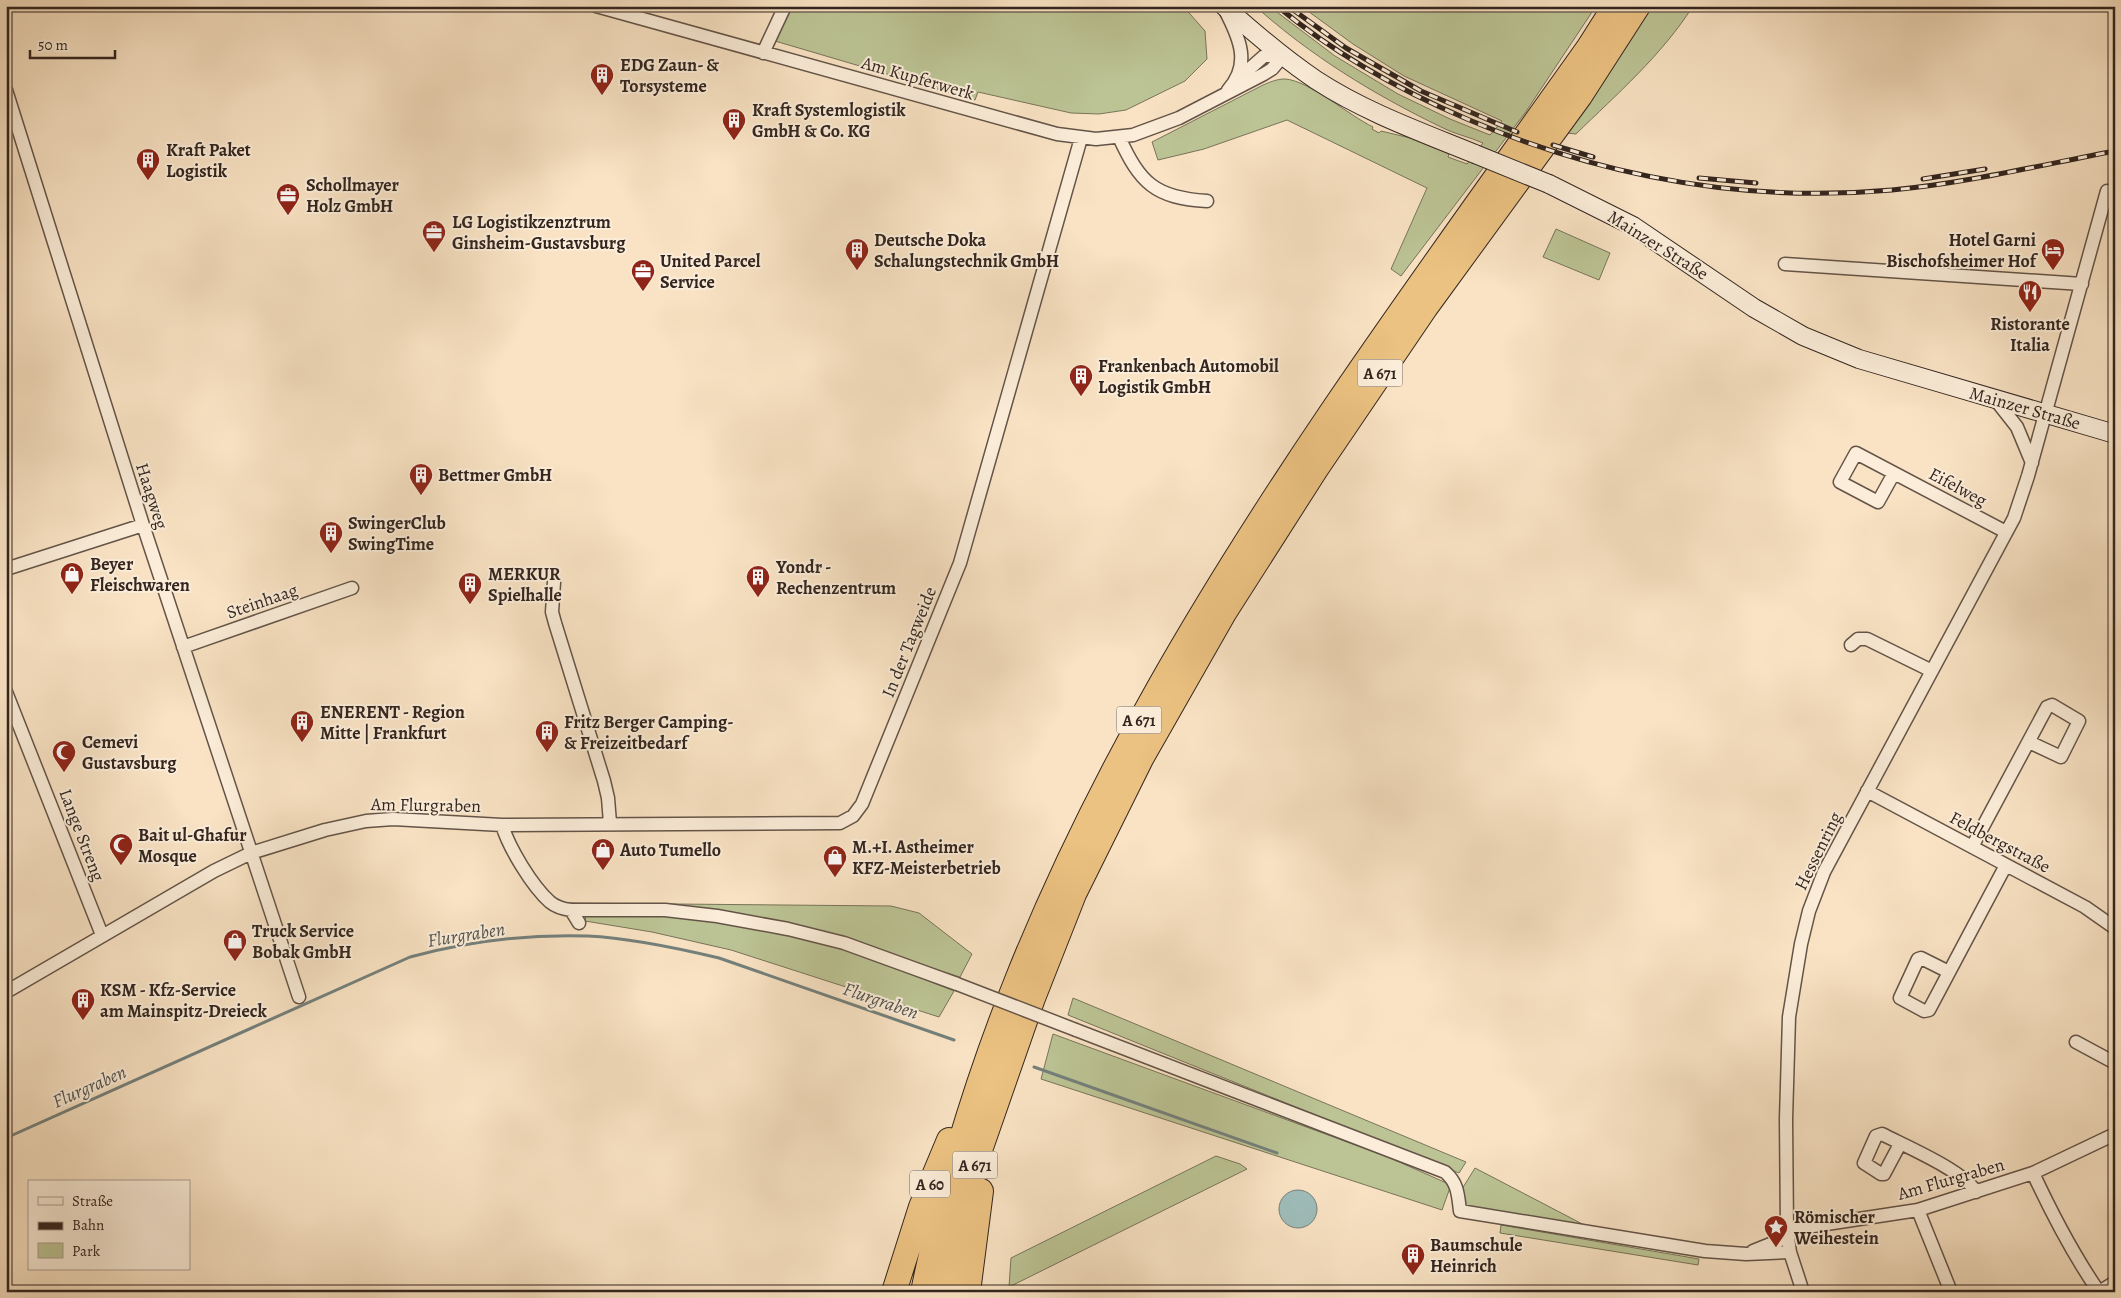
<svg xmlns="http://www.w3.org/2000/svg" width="2121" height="1298" font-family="Alegreya,serif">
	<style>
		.green { fill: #bcc495; stroke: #78745a }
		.water { fill: #9fbdba; stroke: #74807c }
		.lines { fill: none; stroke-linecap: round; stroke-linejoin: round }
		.stream { stroke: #74807c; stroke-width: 3 }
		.street-casing { stroke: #645448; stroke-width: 15 }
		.secondary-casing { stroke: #33251f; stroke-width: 20 }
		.highway-casing { stroke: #33251f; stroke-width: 26 }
		.street { stroke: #fbedd9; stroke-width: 12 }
		.secondary { stroke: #fbedd9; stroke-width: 18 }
		.highway { stroke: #ecc282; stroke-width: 24 }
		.rail-casing { stroke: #33251f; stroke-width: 5 }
		.rail { stroke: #fbedd9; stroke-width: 3; stroke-dasharray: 9; stroke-linecap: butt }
		.street-bridge-casing { stroke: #645448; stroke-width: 15; stroke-linecap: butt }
		.secondary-bridge-casing { stroke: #33251f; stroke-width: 20; stroke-linecap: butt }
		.street-bridge { stroke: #fbedd9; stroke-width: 12 }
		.secondary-bridge { stroke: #fbedd9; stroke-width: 18 }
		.labels { text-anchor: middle; stroke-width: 4; stroke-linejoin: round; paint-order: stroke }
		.shield { fill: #fbedd9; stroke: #6f6157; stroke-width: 1 }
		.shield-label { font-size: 16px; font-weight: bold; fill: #33251f }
		.poi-label { font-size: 18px; font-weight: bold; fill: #33251f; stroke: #fbedd9; text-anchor: start }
		.street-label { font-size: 18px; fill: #33251f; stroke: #fbedd9 }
		.water-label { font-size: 19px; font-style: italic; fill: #53534e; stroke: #fbedd9 }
	</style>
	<rect width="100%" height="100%" fill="#f9e3c4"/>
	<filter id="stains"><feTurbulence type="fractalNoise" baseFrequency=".004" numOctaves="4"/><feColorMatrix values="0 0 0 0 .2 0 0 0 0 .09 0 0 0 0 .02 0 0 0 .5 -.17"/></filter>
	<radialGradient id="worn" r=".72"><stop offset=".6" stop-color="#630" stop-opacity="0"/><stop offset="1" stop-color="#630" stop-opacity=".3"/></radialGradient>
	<path class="green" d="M793,6H1183L1205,31L1207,59L1185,81L1126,110L1099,114L1071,113L978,92L975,100L775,41Z
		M1255,6H1269L1335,56L1398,94L1450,119L1490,135L1502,121L1404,76L1353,44L1301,6H1596L1525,113L1401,276L1391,269L1427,188L1287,120L1204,149L1158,160L1152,142L1263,85C1270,82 1277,79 1285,79C1308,80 1350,116 1373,127L1372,129L1379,133L1381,131L1423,141L1449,154L1448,157L1467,164L1483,143C1470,137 1454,134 1441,127C1373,94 1311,56 1255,6Z
		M1652,6H1693C1662,55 1617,94 1576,134L1567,133Z
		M1556,229L1610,253L1599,280L1543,257Z
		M566,903L891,906L919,913L972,954L960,977L819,932L702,909Z
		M663,914L735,922L844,948L954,991L939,1017L731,950L652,932L585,921L586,915Z
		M1073,998L1466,1162L1459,1173L1068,1015Z
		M1053,1034L1388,1157L1451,1185L1442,1210L1041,1079Z
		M1216,1156L1240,1164L1247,1169L1009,1287L1011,1258Z
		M1475,1168L1590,1228L1465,1206L1462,1189Z
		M1501,1225L1699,1259L1698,1265L1500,1233Z"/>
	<path class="water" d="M1279 1209a19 19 0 1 1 38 0a19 19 0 1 1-38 0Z"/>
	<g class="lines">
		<path class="stream" d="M1034,1067L1277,1153
			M6,1138L410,957C466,942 529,934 588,936C631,938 677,948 719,958L954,1040"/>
		<g class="street-casing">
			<path id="street" d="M596,6L1057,134L1096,139L1133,135L1179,118L1264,74L1272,69L1283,56
				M1226,12C1240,39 1251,65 1228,90
				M763,53L785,6
				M1238,79L1264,56H1283
				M6,90L143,525L299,997
				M1119,137C1140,183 1155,198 1207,201
				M1785,264L2082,284
				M1995,399L2017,427L2032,463
				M1894,473L1878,502L1840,482L1856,453L2006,532
				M6,569L143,525
				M554,582L552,612L555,623L604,781L608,798L610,823
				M1851,645L1858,639H1867L1932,671
				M183,647L352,588
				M6,692L102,935
				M1867,791L2085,907L2115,928
				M502,825L840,823L853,816L862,804L960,563L1081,138
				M1972,847L2047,707L2052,705L2079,721L2061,757L2029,742
				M571,910L579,923
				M1949,972L1921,958L1918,959L1900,998L1924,1011L1929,1010L2006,865
				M6,992L214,871L251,853L325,830L366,821L393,819L502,825C509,848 532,886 550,902C556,907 563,909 571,910H665L717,916L788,929L844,943L957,984
				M1076,1030L1445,1172C1458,1183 1458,1195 1460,1211L1705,1251L1746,1254L1790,1252
				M2076,1042L2115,1063
				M1900,1144L1884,1174H1881L1864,1163L1876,1136L1882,1134C1905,1146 1964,1171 1976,1192
				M2033,1173C2053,1216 2072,1253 2099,1292
				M1918,1210L1951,1292
				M1787,1230L1918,1210L2033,1173L2115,1134
				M1753,1251L1788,1237
				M1803,1292L1790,1252L1787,1230L1786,1119L1789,1017L1801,944L1809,911L1824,872L2014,518L2028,476L2107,191
				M2099,1292L2115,1282"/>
		</g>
		<g class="secondary-casing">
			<path id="secondary" d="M1224,6C1253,32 1283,58 1316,80C1365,112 1421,132 1475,154
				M1549,184L1633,226L1754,308L1803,336L1859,359L2115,434"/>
		</g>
		<g class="highway-casing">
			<path id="highway" d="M894,1292L921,1207L949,1140
				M923,1292C1020,813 1313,436 1589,47L1615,6
				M943,1292L979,1153L1033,998L1074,894L1142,757L1224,613L1316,469L1426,307L1580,96L1638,6
				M968,1292L981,1191"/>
		</g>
		<use href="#street" class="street"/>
		<use href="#secondary" class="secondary"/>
		<use href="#highway" class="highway"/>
		<g class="rail-casing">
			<path id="rail" d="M1277,6C1335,54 1399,90 1467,119C1602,177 1746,203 1892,190C1967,183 2041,165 2115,151
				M1292,9L1346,48L1421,91L1517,132
				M1553,145L1593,157
				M1699,178L1756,183
				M1923,179L1985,169"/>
		</g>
		<use href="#rail" class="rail"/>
		<g class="street-bridge-casing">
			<path id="street-bridge" d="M957,984L1076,1030"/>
		</g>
		<g class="secondary-bridge-casing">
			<path id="secondary-bridge" d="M1475,154L1549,184"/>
		</g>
		<use href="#street-bridge" class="street-bridge"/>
		<use href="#secondary-bridge" class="secondary-bridge"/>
	</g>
	<defs>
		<g id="building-pin" transform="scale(1.25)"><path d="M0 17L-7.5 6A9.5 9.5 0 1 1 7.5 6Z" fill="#8f2418" stroke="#fbedd9"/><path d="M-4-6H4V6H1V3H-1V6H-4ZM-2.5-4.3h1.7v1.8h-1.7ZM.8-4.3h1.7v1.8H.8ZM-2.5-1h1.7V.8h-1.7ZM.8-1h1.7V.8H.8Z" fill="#fff"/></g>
		<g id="office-pin" transform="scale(1.25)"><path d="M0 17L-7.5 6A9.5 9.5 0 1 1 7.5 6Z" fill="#8f2418" stroke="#fbedd9"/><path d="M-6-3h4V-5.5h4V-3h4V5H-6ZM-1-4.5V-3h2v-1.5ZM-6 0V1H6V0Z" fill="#fff"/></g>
		<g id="hotel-pin" transform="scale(1.25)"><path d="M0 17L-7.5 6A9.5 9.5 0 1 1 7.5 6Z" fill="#8f2418" stroke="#fbedd9"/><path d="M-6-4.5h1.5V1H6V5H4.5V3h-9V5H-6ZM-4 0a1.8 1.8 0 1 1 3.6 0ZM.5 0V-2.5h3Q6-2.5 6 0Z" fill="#fff"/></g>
		<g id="restaurant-pin" transform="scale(1.25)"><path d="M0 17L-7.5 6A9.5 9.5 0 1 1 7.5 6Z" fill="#8f2418" stroke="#fbedd9"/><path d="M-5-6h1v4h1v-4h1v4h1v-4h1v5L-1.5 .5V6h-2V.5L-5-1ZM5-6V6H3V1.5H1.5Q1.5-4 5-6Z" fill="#fff"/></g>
		<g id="shop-pin" transform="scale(1.25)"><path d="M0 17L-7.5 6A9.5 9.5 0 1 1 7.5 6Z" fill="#8f2418" stroke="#fbedd9"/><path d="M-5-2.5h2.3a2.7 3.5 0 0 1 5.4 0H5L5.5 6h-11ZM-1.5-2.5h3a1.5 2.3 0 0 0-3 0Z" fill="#fff"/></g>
		<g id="mosque-pin" transform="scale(1.25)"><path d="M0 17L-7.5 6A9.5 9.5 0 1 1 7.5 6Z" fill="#8f2418" stroke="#fbedd9"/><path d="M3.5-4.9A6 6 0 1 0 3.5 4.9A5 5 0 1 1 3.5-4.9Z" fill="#fff"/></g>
		<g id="sight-pin" transform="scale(1.25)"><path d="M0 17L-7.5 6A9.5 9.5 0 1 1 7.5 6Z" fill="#8f2418" stroke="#fbedd9"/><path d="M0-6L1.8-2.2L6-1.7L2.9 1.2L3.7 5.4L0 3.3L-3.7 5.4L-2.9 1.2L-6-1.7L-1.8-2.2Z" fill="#fff"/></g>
	</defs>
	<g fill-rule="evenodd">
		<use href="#building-pin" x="602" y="75"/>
		<use href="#building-pin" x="734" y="120"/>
		<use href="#building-pin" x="148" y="160"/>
		<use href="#office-pin" x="288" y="195"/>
		<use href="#office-pin" x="434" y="232"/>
		<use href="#building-pin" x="857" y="250"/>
		<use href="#hotel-pin" x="2053" y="250"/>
		<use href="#office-pin" x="643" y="271"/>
		<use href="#restaurant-pin" x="2030" y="292"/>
		<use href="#building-pin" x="1081" y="376"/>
		<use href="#building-pin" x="421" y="475"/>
		<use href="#building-pin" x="331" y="533"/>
		<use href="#shop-pin" x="72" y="574"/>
		<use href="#building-pin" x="758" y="577"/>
		<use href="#building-pin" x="470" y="584"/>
		<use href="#building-pin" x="302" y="722"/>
		<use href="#building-pin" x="547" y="732"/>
		<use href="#mosque-pin" x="64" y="752"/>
		<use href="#mosque-pin" x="121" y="845"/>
		<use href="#shop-pin" x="603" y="850"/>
		<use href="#shop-pin" x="835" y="857"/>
		<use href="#shop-pin" x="235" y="941"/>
		<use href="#building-pin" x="83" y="1000"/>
		<use href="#sight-pin" x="1776" y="1227"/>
		<use href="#building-pin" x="1413" y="1255"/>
	</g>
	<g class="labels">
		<g class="shield">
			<rect x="1357.5" y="359.5" width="45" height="27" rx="4"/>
			<rect x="1116.5" y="706.5" width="45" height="27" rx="4"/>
			<rect x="952.5" y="1151.5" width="45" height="27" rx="4"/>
			<rect x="910" y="1170.5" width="40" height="27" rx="4"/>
		</g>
		<g class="shield-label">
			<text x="1380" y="379">A 671</text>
			<text x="1139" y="726">A 671</text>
			<text x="975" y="1171">A 671</text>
			<text x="930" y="1190">A 60</text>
		</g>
		<g class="poi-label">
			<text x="620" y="71">EDG Zaun- &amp;<tspan x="620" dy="21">Torsysteme</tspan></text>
			<text x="752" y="116">Kraft Systemlogistik<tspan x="752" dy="21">GmbH &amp; Co. KG</tspan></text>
			<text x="166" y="156">Kraft Paket<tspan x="166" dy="21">Logistik</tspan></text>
			<text x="306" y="191">Schollmayer<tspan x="306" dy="21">Holz GmbH</tspan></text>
			<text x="452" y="228">LG Logistikzenztrum<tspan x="452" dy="21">Ginsheim-Gustavsburg</tspan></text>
			<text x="874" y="246">Deutsche Doka<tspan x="874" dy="21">Schalungstechnik GmbH</tspan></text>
			<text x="2036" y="246" text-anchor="end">Hotel Garni<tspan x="2036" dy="21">Bischofsheimer Hof</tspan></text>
			<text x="660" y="267">United Parcel<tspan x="660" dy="21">Service</tspan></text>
			<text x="2030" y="330" text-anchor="middle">Ristorante<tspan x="2030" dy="21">Italia</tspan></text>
			<text x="1098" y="372">Frankenbach Automobil<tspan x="1098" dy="21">Logistik GmbH</tspan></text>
			<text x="438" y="481">Bettmer GmbH</text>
			<text x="348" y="529">SwingerClub<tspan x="348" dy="21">SwingTime</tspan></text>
			<text x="90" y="570">Beyer<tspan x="90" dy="21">Fleischwaren</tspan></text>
			<text x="776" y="573">Yondr -<tspan x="776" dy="21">Rechenzentrum</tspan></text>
			<text x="488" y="580">MERKUR<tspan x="488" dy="21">Spielhalle</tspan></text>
			<text x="320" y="718">ENERENT - Region<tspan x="320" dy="21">Mitte | Frankfurt</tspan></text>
			<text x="564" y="728">Fritz Berger Camping-<tspan x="564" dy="21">&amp; Freizeitbedarf</tspan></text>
			<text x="82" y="748">Cemevi<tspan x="82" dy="21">Gustavsburg</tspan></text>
			<text x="138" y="841">Bait ul-Ghafur<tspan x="138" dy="21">Mosque</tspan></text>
			<text x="852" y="853">M.+I. Astheimer<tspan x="852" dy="21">KFZ-Meisterbetrieb</tspan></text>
			<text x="620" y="856">Auto Tumello</text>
			<text x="252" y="937">Truck Service<tspan x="252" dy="21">Bobak GmbH</tspan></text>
			<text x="100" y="996">KSM - Kfz-Service<tspan x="100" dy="21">am Mainspitz-Dreieck</tspan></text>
			<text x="1794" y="1223">Römischer<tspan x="1794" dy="21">Weihestein</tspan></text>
			<text x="1430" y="1251">Baumschule<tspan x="1430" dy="21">Heinrich</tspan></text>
		</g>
		<g class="street-label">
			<text transform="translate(918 78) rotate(16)" y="6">Am Kupferwerk</text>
			<text transform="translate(1658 245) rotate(32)" y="6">Mainzer Straße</text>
			<text transform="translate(2025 408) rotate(16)" y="6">Mainzer Straße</text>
			<text transform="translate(1958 487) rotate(28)" y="6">Eifelweg</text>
			<text transform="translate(152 496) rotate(72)" y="6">Haagweg</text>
			<text transform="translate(262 601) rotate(-19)" y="6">Steinhaag</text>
			<text transform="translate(909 642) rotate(-68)" y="6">In der Tagweide</text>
			<text transform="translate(426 805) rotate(1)" y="6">Am Flurgraben</text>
			<text transform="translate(82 835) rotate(69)" y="6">Lange Streng</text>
			<text transform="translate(2000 842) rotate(28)" y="6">Feldbergstraße</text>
			<text transform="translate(1818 851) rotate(-64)" y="6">Hessenring</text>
			<text transform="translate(1951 1179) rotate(-16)" y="6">Am Flurgraben</text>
		</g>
		<g class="water-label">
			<text transform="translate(466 934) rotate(-9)" y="7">Flurgraben</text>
			<text transform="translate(881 1000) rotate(19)" y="7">Flurgraben</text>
			<text transform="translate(89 1086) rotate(-24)" y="7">Flurgraben</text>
		</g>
	</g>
	<rect width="2121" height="1298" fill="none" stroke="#f9e3c4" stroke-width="25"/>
	<rect x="8" y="8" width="2106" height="1283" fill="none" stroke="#33251f" stroke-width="2.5"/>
	<rect x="12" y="12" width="2096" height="1273" fill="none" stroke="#33251f"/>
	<rect x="28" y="1180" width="162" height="90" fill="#fbedd9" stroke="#ab9d8f"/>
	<rect x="38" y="1197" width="25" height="8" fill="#fbedd9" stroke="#ab9d8f"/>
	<text x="72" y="1206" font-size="15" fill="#33251f">Straße</text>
	<rect x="38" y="1222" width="25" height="8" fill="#33251f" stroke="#ab9d8f"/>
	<text x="72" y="1230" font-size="15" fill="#33251f">Bahn</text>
	<rect x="38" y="1243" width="25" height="15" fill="#bcc495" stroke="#ab9d8f"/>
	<text x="72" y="1256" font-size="15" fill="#33251f">Park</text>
	<path d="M30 50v8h85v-8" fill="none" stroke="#33251f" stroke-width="2.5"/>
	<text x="38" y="50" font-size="15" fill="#33251f" stroke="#fbedd9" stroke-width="4" paint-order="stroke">50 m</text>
	<rect width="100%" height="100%" filter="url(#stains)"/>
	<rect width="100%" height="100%" fill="url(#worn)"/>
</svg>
